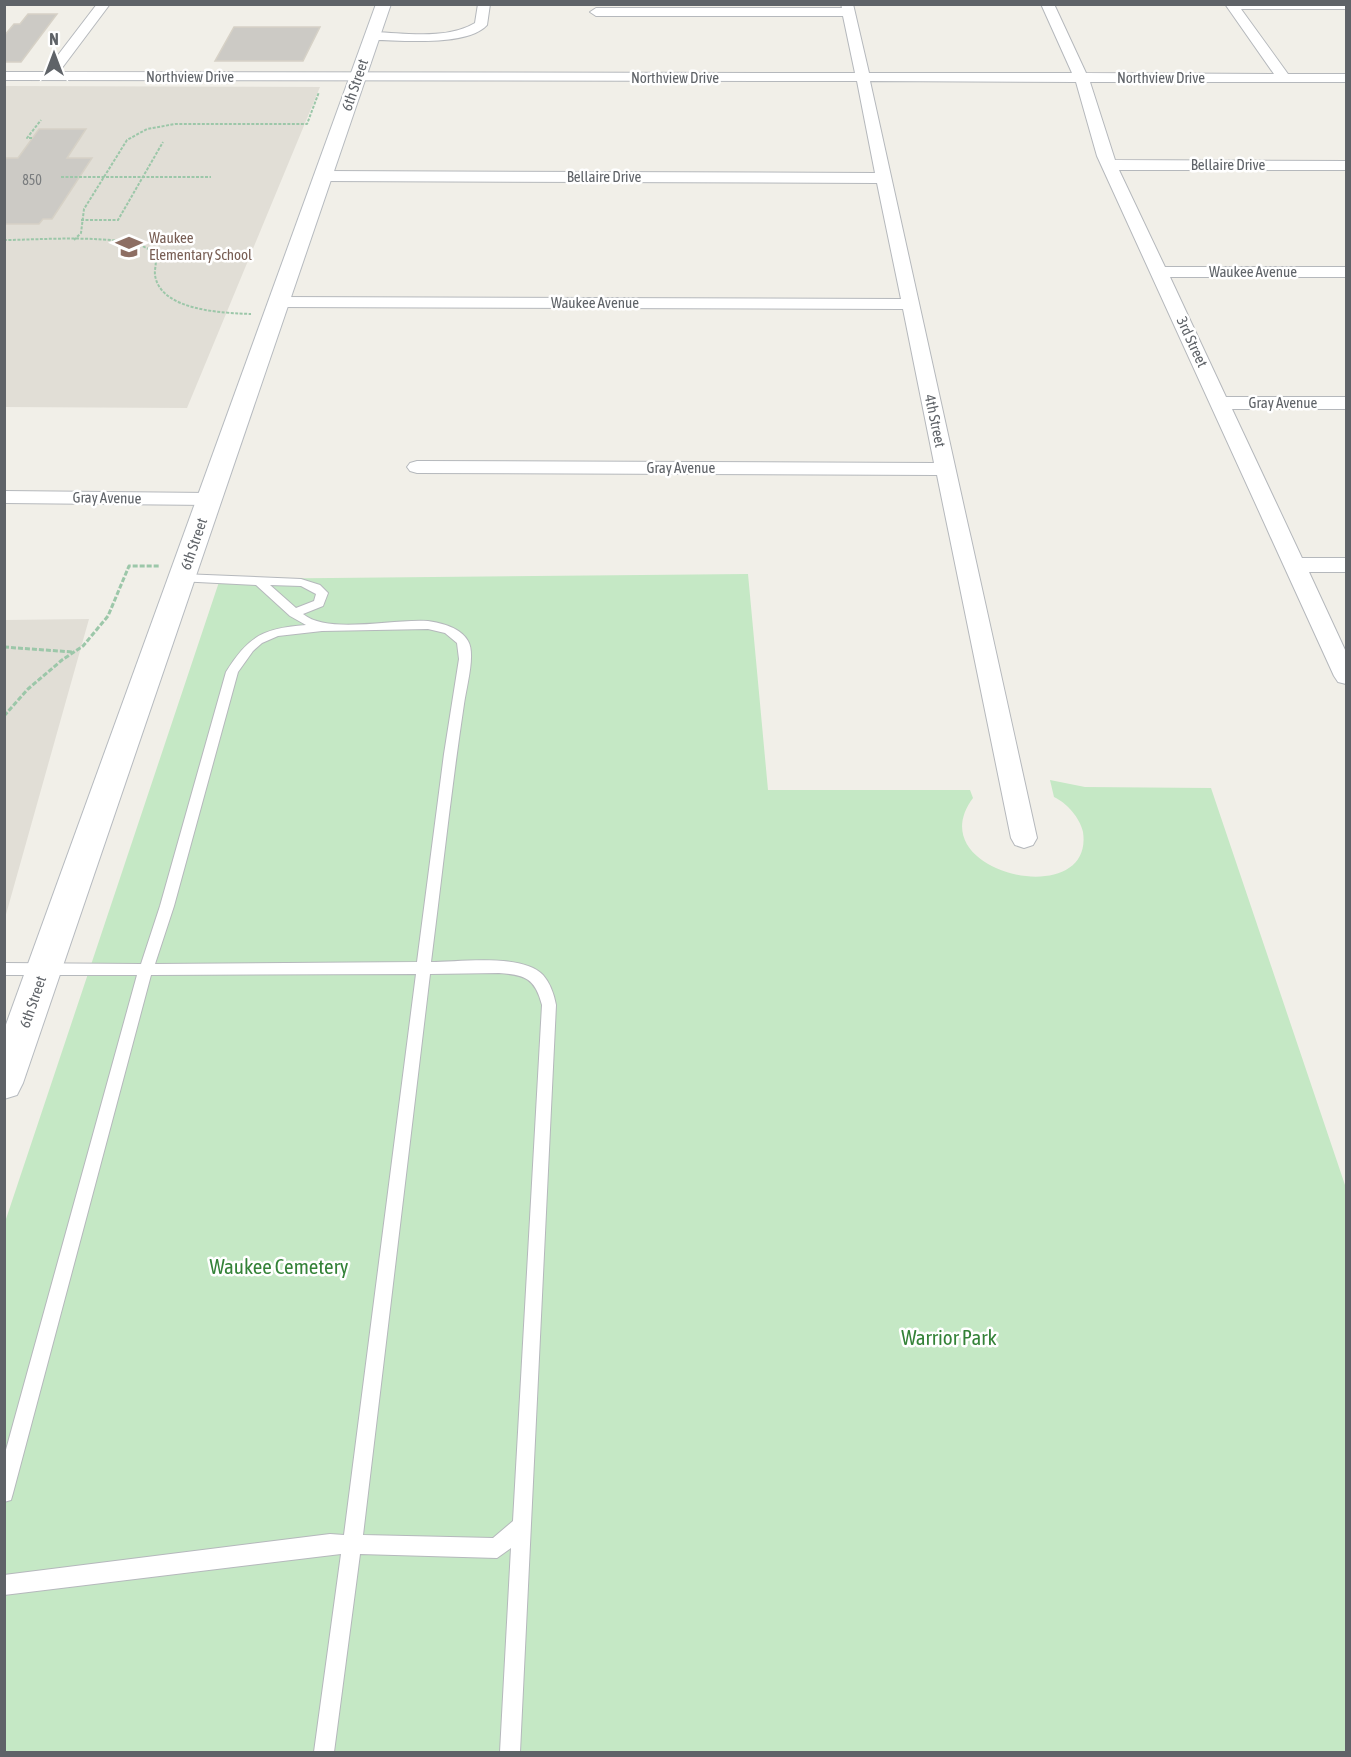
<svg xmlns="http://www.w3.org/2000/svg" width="1351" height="1757" font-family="'Asap Condensed',sans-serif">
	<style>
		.education { fill: #e1ded6 }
		.green { fill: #c5e8c5 }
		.building { fill: #cccac5; stroke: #d6d1c6; stroke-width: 1.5 }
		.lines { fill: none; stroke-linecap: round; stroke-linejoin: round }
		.service-casing { stroke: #b5b8bc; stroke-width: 2 }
		.minor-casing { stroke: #b5b8bc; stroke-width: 2 }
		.secondary-casing { stroke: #b6babf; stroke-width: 2 }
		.path-far1 { stroke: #9cc7a9; stroke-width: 2; stroke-dasharray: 3 1.5; stroke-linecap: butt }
		.path { stroke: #9cc7a9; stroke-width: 3; stroke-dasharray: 5 2; stroke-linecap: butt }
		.service { fill: #fff; fill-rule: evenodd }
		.minor { fill: #fff; fill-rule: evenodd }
		.secondary { fill: #fff; fill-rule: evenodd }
		.labels { text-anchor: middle; stroke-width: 5; stroke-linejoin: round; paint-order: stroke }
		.far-number-label { font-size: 14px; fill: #7a7d7f }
		.far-street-label { font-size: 15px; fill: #5f6368; stroke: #fff }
		.far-education-label { font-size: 15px; fill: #785e54; stroke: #fff; text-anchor: start }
		.near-park-label { font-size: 21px; fill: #348238; stroke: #fff }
	</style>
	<rect width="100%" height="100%" fill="#f1efe8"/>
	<path class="education" d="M5,86L320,87L187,408L5,407Z
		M89,619L5,918V620Z"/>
	<path class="green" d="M748,574L768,790H970L973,798C917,873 1095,913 1083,832C1080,818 1067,803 1054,797L1050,780L1085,787L1211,788L1346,1188V1752H5V1222L220,579Z"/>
	<path class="building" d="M28,14H57L21,62H4V36L14,24H20Z
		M234,27H320L303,61H215Z
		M39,129H86L67,158H92L52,219H43L39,224H4V158H18Z"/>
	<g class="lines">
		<g class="service-casing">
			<path id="service" d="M182,574L301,579L320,585L328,593L323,606L303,614C328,635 396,618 428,621C442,623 461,628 468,641C476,654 466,688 464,704C451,790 442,876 431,962C459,962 522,953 543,975C550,983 554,994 556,1005L520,1752H500L511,1548L497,1558L360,1554L334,1752H314L341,1554L4,1595V1575L330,1534L344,1535L416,974L151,975L13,1493L11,1500L4,1502V1457L137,975H4V963L141,964L160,906L226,672C248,636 264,628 306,625L290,616L256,585L178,581V575ZM270,585L301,586L316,594L314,601L296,608ZM428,629L445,633L457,643L459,659L444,754L417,962L155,964L174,906L238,672L253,651L262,643L278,636L322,631ZM499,973C525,975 535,978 542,1005L513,1521L493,1538L363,1535L430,974Z"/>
		</g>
		<g class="minor-casing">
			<path id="minor" d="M97,4H110L59,72L855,73L843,16H596L590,12L596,8H842L841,4H853L869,73H1072L1041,4H1054L1086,73L1274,74L1225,4H1346V9H1241L1288,74H1346V82H1090L1115,160L1346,161V170H1119L1165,267H1346V277H1170L1226,397H1346V409H1232L1302,558H1346V572H1309L1346,652V684L1338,682L1334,676L1097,156L1076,82L870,81L1037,838L1033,845L1024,848L1015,845L1011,838L937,475L417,473L410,471L407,467L410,463L417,461L934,463L903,309L279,307L273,306L270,302L273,298L279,297L901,299L877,183L323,181L315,176L323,171L875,173L857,81L4,80V72H45Z
				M478,4H490L487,25C467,47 401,40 373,40L366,36L373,32C404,33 447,40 475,23Z
				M4,491L210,493L217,495L220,499L217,503L210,505L4,503Z"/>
		</g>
		<g class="secondary-casing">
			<path id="secondary" d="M376,4H391L23,1083L17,1095L4,1099V1030Z"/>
		</g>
		<path class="path-far1" d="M32,138H27L41,120
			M61,177H211
			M81,220H118L163,142
			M4,240C37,240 124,233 150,250C160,257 154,266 155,275C160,311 224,313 251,314
			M74,240L81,233L84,209L127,140L147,129L175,124H307L319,92"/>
		<path class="path" d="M4,647L72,652
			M4,716L28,689L62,660L83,646L108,616L129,566H160"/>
		<use href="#service" class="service"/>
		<use href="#minor" class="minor"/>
		<use href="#secondary" class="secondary"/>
	</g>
	<defs>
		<g id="school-bare" transform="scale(2.07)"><path d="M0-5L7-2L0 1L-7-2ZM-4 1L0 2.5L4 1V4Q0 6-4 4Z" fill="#8d6e63" stroke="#fff" stroke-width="2.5" paint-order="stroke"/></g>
	</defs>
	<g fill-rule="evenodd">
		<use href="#school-bare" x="129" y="247"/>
	</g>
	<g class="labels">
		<g class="far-number-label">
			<text x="32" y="185">850</text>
		</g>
		<g class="far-street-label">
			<text x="190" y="82">Northview Drive</text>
			<text x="675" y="83">Northview Drive</text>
			<text x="1161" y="83">Northview Drive</text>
			<text transform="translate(355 85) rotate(-71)" y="5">6th Street</text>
			<text x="1228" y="170">Bellaire Drive</text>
			<text x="604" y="182">Bellaire Drive</text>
			<text x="1253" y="277">Waukee Avenue</text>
			<text x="595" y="308">Waukee Avenue</text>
			<text transform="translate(1192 342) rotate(65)" y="5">3rd Street</text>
			<text x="1283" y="408">Gray Avenue</text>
			<text transform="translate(935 421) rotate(78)" y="5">4th Street</text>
			<text x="681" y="473">Gray Avenue</text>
			<text transform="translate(107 498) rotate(1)" y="5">Gray Avenue</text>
			<text transform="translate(194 544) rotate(-71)" y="5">6th Street</text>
			<text transform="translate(33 1002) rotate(-71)" y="5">6th Street</text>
		</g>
		<g class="far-education-label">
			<text x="149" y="243">Waukee<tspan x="149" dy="17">Elementary School</tspan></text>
		</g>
		<g class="near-park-label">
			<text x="279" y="1274">Waukee Cemetery</text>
			<text x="949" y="1345">Warrior Park</text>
		</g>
	</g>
	<rect width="1351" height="1757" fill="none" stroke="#5f6368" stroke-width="12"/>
	<g transform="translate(54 54)" stroke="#ffffff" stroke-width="4.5" paint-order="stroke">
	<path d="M0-4.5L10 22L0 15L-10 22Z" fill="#5f6368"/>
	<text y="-9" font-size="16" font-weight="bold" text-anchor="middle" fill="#5f6368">N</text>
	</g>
</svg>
